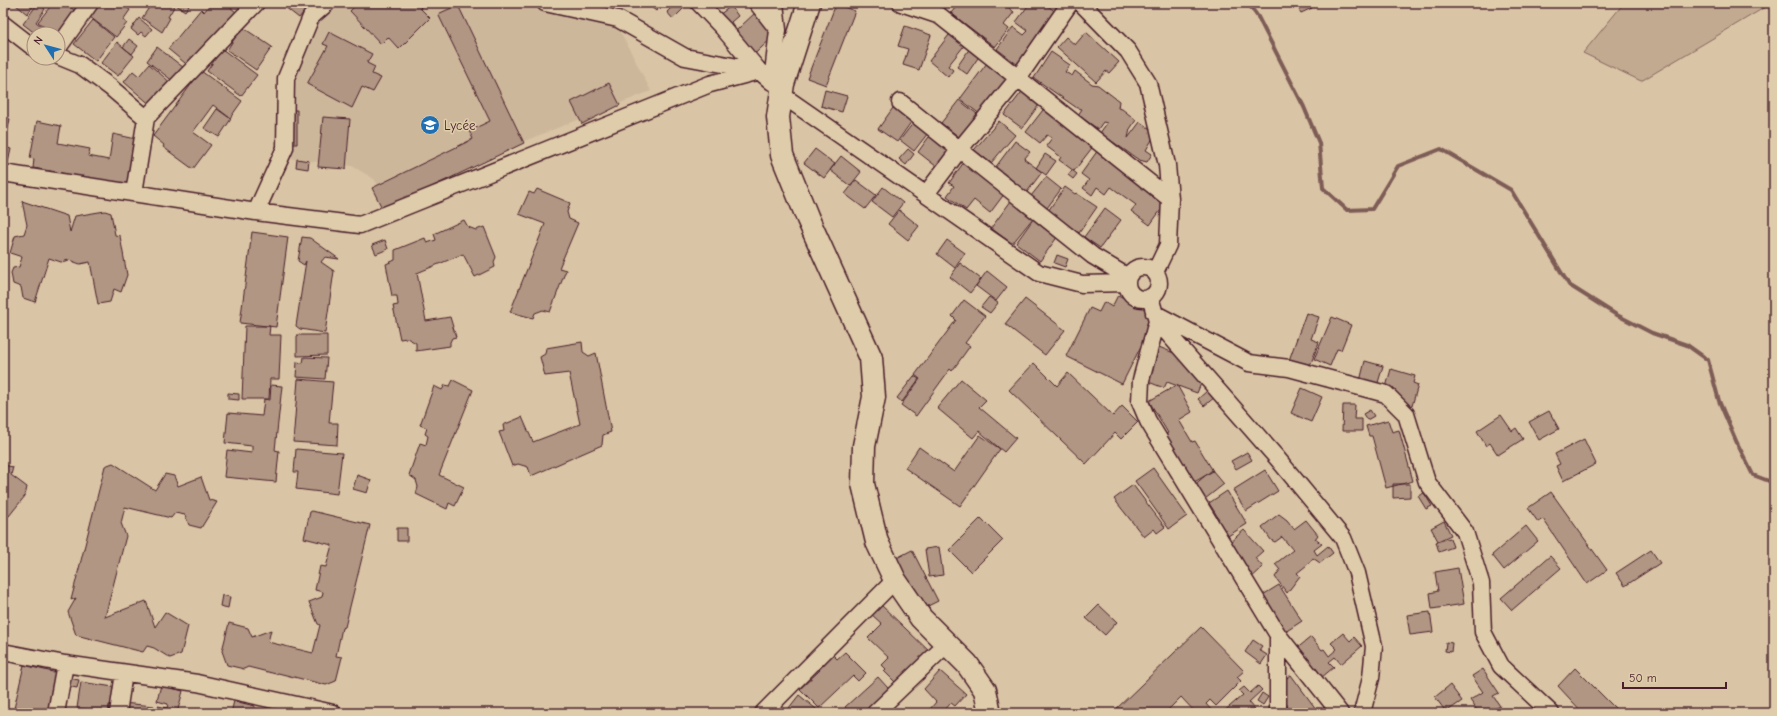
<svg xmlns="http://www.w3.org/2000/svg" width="1777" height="716" font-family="'Comic Neue',sans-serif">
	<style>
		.built { fill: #cdb79b }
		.green { fill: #c2aa91; stroke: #86645e }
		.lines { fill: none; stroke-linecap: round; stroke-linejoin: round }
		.stream { stroke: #7e5b57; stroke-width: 4 }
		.building { fill: #b09683; stroke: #4a1f2b }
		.street-casing { stroke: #4a1f2b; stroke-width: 19 }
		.secondary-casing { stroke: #4a1f2b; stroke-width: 25 }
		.street { stroke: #dfccaa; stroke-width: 16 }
		.secondary { stroke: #dfccaa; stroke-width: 22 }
		.labels { text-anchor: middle; stroke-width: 3; stroke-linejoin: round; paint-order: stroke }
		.poi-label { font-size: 13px; fill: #4a1f2b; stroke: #dfccaa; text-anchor: start }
	</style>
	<rect width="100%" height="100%" fill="#d9c5a5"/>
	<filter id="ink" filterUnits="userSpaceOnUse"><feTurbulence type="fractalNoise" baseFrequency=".025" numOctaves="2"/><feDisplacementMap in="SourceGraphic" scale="8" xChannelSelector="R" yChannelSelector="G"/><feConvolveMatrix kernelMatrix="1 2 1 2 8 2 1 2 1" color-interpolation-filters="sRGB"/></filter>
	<g filter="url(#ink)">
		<path class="built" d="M333,3H520L618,27L651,91L385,196L374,179L352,166L292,159L297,72L314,20Z"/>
		<path class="green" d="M1624,3H1772L1641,81L1583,53Z"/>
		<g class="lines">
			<path class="stream" d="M1248,3L1258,17L1304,107L1319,143L1323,188L1347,210L1372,209L1398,166L1441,149L1511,190L1569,285L1615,314L1652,333L1687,345L1708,360L1719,401L1737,443L1753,475L1774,483"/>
		</g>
		<path class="building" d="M3,3H13L4,15L3,14Z
			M18,3H36L27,14L16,5Z
			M38,3L45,9L36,22L41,26L36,34L23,24Z
			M53,3H65L78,13L58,38V34H53L38,22Z
			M70,3H78L75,7Z
			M101,3H121L130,10L123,20L127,23L116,37L90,17Z
			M152,3H168L174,7L168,17L170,18L162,32L142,18Z
			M173,3H191L185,11Z
			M211,3H225L236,12L191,68L168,49L201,9L204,12Z
			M287,3H311L299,18L285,7Z
			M358,3H426L420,8L430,18L399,49L388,37L381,44L350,11Z
			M567,3H602L595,14Z
			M646,3H663L656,11Z
			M676,3H679L684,8L673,19L667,12Z
			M959,3H1003L1014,12L1004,25L1009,29L995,47L951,13Z
			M1030,3H1044L1061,16L1022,68L997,49L1013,27L1024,35L1028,31L1016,22Z
			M1295,3H1309L1312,8L1301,13Z
			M1385,3H1392L1389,8L1384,4Z
			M836,4L855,11L826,85L807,78Z
			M458,5L524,143L383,210L372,188L473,139L469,131L490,121L438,14Z
			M731,6L738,16L731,22L735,28L724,37L711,21Z
			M755,13L775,35L746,62L726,40Z
			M139,18L152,29L146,36L141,32L138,35L131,29Z
			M93,20L114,37L96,61L74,44Z
			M905,26L931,35L919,70L903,65L908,49L898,46Z
			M242,27L272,47L256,70L227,50Z
			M952,31L967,42L948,66L953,70L948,77L929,61Z
			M329,32L372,54L367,63L375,67L372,74L381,78L373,92L362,87L352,108L307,84L328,46L323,44Z
			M1086,32L1119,62L1109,73L1106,71L1096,82L1057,47L1066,37L1075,45Z
			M129,39L138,46L132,54L123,47Z
			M117,42L134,56L118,76L101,63Z
			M157,47L188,71L178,85L147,61Z
			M970,48L980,55L967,74L957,67Z
			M222,49L257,75L241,96L207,71Z
			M1051,52L1070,65L1065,72L1072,76L1075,71L1092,84L1098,85L1119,101L1118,108L1122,109L1136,120L1130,129L1128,138L1140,122L1156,133L1146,150L1152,154L1147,162L1139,160L1100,133L1107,123L1103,122L1098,129L1078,115L1082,109L1077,108L1034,78Z
			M990,59L1012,74L981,115L960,99Z
			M149,64L172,84L153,107L124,82L133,71L139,76Z
			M201,71L242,101L230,118L213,105L193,132L211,145L193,169L163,147L164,145L153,136Z
			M609,83L620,105L582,124L571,102Z
			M1024,89L1041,102L1022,128L1004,115Z
			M825,90L847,96L842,112L821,106Z
			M959,100L981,117L963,140L941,123Z
			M895,105L914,118L897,142L878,129Z
			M1046,106L1095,144L1074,171L1059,160L1061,157L1046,146L1052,138L1047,135L1040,143L1026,132Z
			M217,109L231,119L219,137L204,128Z
			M288,110H297V144H288Z
			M3,117L10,119L4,147L11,149L7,167H3Z
			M323,117L350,119L346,169L318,167Z
			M37,121L61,126L58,143L90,149L88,156L109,160L113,134L136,139L128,185L33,168L34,159L30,158Z
			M999,121L1015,135L991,163L974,150Z
			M914,122L928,133L914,151L900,140Z
			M931,134L951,149L937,167L918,152Z
			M1015,141L1030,152L1024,159L1042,172L1027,192L995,168Z
			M815,149L835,164L824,178L804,163Z
			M908,149L914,154L906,165L899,159Z
			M1098,150L1168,200L1150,225L1131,211L1136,205L1111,187L1106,194L1097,187L1092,195L1083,188L1089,180L1081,174Z
			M1045,154L1056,161L1046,175L1036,168Z
			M841,156L861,172L850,186L830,170Z
			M297,159L309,161L308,169L296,167Z
			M964,162L1005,193L990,213L974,200L966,210L947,196L954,186L949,183Z
			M1072,170L1077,174L1073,179L1068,175Z
			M1046,177L1061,189L1047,208L1031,196Z
			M856,180L876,195L865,209L845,194Z
			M883,187L903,203L892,217L872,202Z
			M1065,187L1075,194L1076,193L1097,207L1079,233L1048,211Z
			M537,189L570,203L567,212L569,219L578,223L559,268L566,270L550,312L543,310L535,313L533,318L510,312L545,224L519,214L529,192L534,194Z
			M22,201L67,216L70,232L75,216L105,211L111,213L115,235L120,236L127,275L121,292L114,289L110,302L98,304L90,262L80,264L69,260L61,262L49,258L35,302L23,298L21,287L13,284L11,273L13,268L19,267L22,257L10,253L15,236L24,234L27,225Z
			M1011,201L1033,218L1012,244L991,228Z
			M1105,208L1121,220L1100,248L1084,237Z
			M899,210L919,226L908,240L888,224Z
			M1034,218L1058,236L1040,261L1016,243Z
			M464,220L468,227L476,230L484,227L496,257L494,262L495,267L475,277L463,254L417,273L426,321L450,317L456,337L452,338L450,342V346L416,351V343L407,338L400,339L393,306L398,305L397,296H392L386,264L395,260V250L425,238L427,243L436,240L434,234Z
			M252,232L288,237L276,327L240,323Z
			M302,237L310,238L339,259L325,257L321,262L334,271L325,333L300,329L296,326L306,261L304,265L298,261Z
			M385,240L388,249L376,254L372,245Z
			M947,240L965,253L955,268L937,254Z
			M1057,255L1068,259L1065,267L1054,263Z
			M960,263L981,279L970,293L950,277Z
			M987,271L1007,287L996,301L976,286Z
			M1118,295L1157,314L1122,384L1066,356L1090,308L1099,312L1104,302L1112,307Z
			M989,297L998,303L990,313L981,307Z
			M1025,299L1065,330L1045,355L1005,324Z
			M964,300L985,316L965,343L970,346L952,371L950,369L916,416L901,405L920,379L915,375L956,320L952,316Z
			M1306,313L1319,317L1311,339L1319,342L1308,371L1288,363Z
			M1332,317L1351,325L1341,350L1337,349L1330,366L1314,359Z
			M245,326H270L269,335H281L279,379H270L269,399H242Z
			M297,335H327V355L297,356Z
			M582,342L583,352L589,356L596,353L611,432L603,435L602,445L531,476L528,467L518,464L512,466L499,432L504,431L503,425L522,417L533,442L580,424L569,373L545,376L540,357L545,354L546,348Z
			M1159,347L1208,367L1197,393L1167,382L1164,388L1146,381Z
			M304,357L327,358L325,379L296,377L297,362L303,363Z
			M1365,361L1383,366L1377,386L1360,381Z
			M1034,363L1057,386L1068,373L1113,416L1122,406L1138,422L1121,439L1115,433L1086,464L1009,390Z
			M1391,369L1415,376L1413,383L1418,385L1412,406L1383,398Z
			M914,376L919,379L902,402L897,398Z
			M298,379L333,382L329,423H338L337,445L293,442Z
			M961,379L986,400L979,407L1016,438L1004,452L979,431L973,438L937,408Z
			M453,380L473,390L439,475L464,487L455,506L449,503L447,509L416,494L418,487L416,480L409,475L420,443L426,445L428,436L425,434L427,428L420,425L434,386L442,390L445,385L450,386Z
			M271,385L282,386L275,450L279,451L276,482L224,477L227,450L252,453V446L225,443L228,413L262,416L264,399L270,400Z
			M1177,385L1192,412L1179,420L1192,442L1195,441L1213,471L1191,484L1163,435L1168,433L1149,401Z
			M1302,388L1322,397L1311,422L1291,413Z
			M1208,390L1215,397L1204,406L1198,399Z
			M228,393L239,394V400L228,399Z
			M1343,405H1355L1354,419H1362V431H1342Z
			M1370,410L1374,416L1367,420L1363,414Z
			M1549,411L1559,429L1539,440L1529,422Z
			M1501,415L1512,431L1516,428L1523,439L1498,455L1490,443L1486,446L1477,431Z
			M1388,420L1392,432L1399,430L1413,481L1386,488L1372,436H1369L1366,426Z
			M980,435L1000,449L960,506L905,468L919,447L954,472Z
			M1584,439L1596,464L1563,481L1556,466L1560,464L1555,454Z
			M296,449L342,453L337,494L296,489L298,472H294Z
			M1247,452L1252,460L1236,469L1231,461Z
			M113,463L155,490L165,474L174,476L178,486L201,477L209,500L217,502L201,528L189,525L185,515L175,513L171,518L125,507L121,523L126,536L105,617L146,601L155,627L165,612L188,626L181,654L170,658L154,648L147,646L143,652L76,635L68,612L76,598L71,600L105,466Z
			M3,465L13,467L11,475L27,487L25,496L9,516L3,515Z
			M1153,468L1187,516L1169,529L1135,481Z
			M1212,470L1224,484L1205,499L1193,486Z
			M1265,470L1278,491L1246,511L1233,490Z
			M357,475L371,480L367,493L353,489Z
			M1393,484H1410V497L1393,498Z
			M1133,485L1165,527L1157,533L1154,529L1144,537L1114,499Z
			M1227,491L1247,524L1220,541L1210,525L1219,519L1209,503Z
			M1551,492L1607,570L1587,584L1543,519L1538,522L1528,508Z
			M1424,493L1432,506L1426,509L1418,496Z
			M312,511L370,525L345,627L342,628L336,656L342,657L336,681L326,685L278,673L276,674L248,667L244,669L227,665L222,651L229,623L248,628L252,637L271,630L268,642L313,653L320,625L318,624L309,602L322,597L323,592L315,590L320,566L326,567L332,545L304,538L310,512Z
			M1279,514L1287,520L1294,529L1306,520L1318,535L1315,539L1322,544L1314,550L1317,555L1328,546L1333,553L1320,563L1313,558L1307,565L1297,573L1300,576L1287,593L1275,577L1280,570L1275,564L1293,550L1282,537L1275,542L1271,540L1262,527Z
			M981,518L1003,540L971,572L949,550Z
			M1444,521L1451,535L1438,541L1431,528Z
			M1526,526L1538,541L1504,570L1492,555Z
			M397,528H407V541H397Z
			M1244,530L1263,551L1255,558L1263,567L1248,581L1221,550Z
			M1450,538L1453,547L1439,552L1436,542Z
			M939,547L943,575L929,577L925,549Z
			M912,550L938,601L928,606L930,610L912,619L891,561Z
			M1651,550L1660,563L1625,586L1616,573Z
			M1550,556L1561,568L1512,610L1501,598Z
			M1458,568L1464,604L1432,609L1430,593L1438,591L1435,572Z
			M1279,585L1302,621L1276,638L1253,601Z
			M222,595L230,597L228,608L220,606Z
			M879,603L932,654L900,687L884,671L886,669L882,665L889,658L868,638L882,624L870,613Z
			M1099,605L1117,622L1105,635L1086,618Z
			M1430,612L1433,632L1410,635L1407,615Z
			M1201,627L1244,671L1237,677L1241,681L1216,706L1210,700L1206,704L1212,711L1210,713H1196L1181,697L1165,713L1148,712L1146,713H1112Z
			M1343,633L1350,641L1354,637L1362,646L1341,664L1335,657L1329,662L1334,667L1315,683L1290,654L1311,637L1322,650L1324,649L1329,656L1337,649L1331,643Z
			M1253,640L1262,646L1259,650L1267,655L1261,664L1245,652Z
			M1446,642L1452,643L1451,652L1445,651Z
			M845,652L866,673L858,681L853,676L819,708L800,689L820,670L817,667L831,653L837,659Z
			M24,665L61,674L52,713H13Z
			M1575,668L1617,710L1614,713H1583L1558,686Z
			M1483,669L1499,693L1493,696L1500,706L1489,713H1479L1470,700L1483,692L1472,676Z
			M940,671L966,694L955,706L951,703L942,713H934L930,709L936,702L924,689Z
			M1291,675L1319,713H1283L1282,711L1288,706L1274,687Z
			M878,677L896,697L886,713H850L845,707Z
			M68,678L79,680L77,688L67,686Z
			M81,682L120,688L117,706L109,705L108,713L77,708Z
			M161,685L183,691L177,713H156L158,706L167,708L168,704L157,701Z
			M1450,685L1462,701L1446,712L1435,697Z
			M1258,686L1262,690L1249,702L1255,709L1250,713H1222L1243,695L1239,691L1244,687L1250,693Z
			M1262,693L1268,697L1263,705L1257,701Z
			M799,695L821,713H785Z
			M234,701L255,706L254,713H231Z
			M122,703L154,706L153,713H121Z
			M899,709L904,713H895Z"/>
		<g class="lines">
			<g class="street-casing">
				<path id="street" d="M545,3L618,19L685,57L754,70
					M699,3L723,28L759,71
					M757,3L778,30
					M901,3L940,16L1170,199
					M1081,3L1128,51L1148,83L1167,165L1170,199L1168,245L1155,272
					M3,24L34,48
					M58,48L90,3
					M58,56L80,65L110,87L146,118L134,193
					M772,82L778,30L775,3
					M782,95L1039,273L1082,284L1127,283
					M900,102L1093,256L1128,277
					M146,118L256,3
					M3,173L256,212L360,225L710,84L759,71L772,82L783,84
					M926,194L960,149L1018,78L1070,3
					M256,212L285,148L286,78L311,17L327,3
					M1127 283a16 16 0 1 1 32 0a16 16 0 1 1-32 0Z
					M1150,297L1157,321L1141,380L1140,402L1148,421L1278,635L1340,713
					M1154,313L1249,363L1289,368L1386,394L1406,414L1427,482L1465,532L1481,583L1483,632L1501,666L1551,713
					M1157,321L1277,458L1343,538L1357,573L1374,646L1371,678L1362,713
					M3,652L65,664L197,683L333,713
					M56,713L65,664
					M118,713L124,673
					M763,713L895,580
					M875,713L947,644
					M1278,713V635"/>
			</g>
			<g class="secondary-casing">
				<path id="secondary" d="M809,3L783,84L778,117L782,155L808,219L871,358L874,397L864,446L863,484L877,542L895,580L921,618L967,664L985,690L990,713"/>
			</g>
			<use href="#street" class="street"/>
			<use href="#secondary" class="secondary"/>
		</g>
	</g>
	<defs>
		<g id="school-disc" transform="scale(1)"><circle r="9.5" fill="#1f6fb2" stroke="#dfccaa"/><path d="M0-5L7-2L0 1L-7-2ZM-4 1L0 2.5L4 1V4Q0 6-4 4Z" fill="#fff"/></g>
	</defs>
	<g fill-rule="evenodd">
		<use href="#school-disc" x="430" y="125"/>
	</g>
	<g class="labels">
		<g class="poi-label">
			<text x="444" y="130">Lycée</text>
		</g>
	</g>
	<rect width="1777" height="716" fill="none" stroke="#dfccaa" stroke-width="16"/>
	<rect x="8" y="8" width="1761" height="700" fill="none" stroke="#4a1f2b" stroke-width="1.5" filter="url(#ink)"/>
	<g transform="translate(46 46) rotate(306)"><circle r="19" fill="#dfccaa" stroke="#a38777"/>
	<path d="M0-3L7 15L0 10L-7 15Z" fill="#1f6fb2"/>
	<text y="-6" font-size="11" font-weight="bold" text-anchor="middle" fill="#4a1f2b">N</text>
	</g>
	<path d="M1623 682v6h103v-6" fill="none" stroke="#4a1f2b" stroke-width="2"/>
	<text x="1629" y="682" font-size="12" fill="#4a1f2b" stroke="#dfccaa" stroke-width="3" paint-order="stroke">50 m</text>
</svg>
